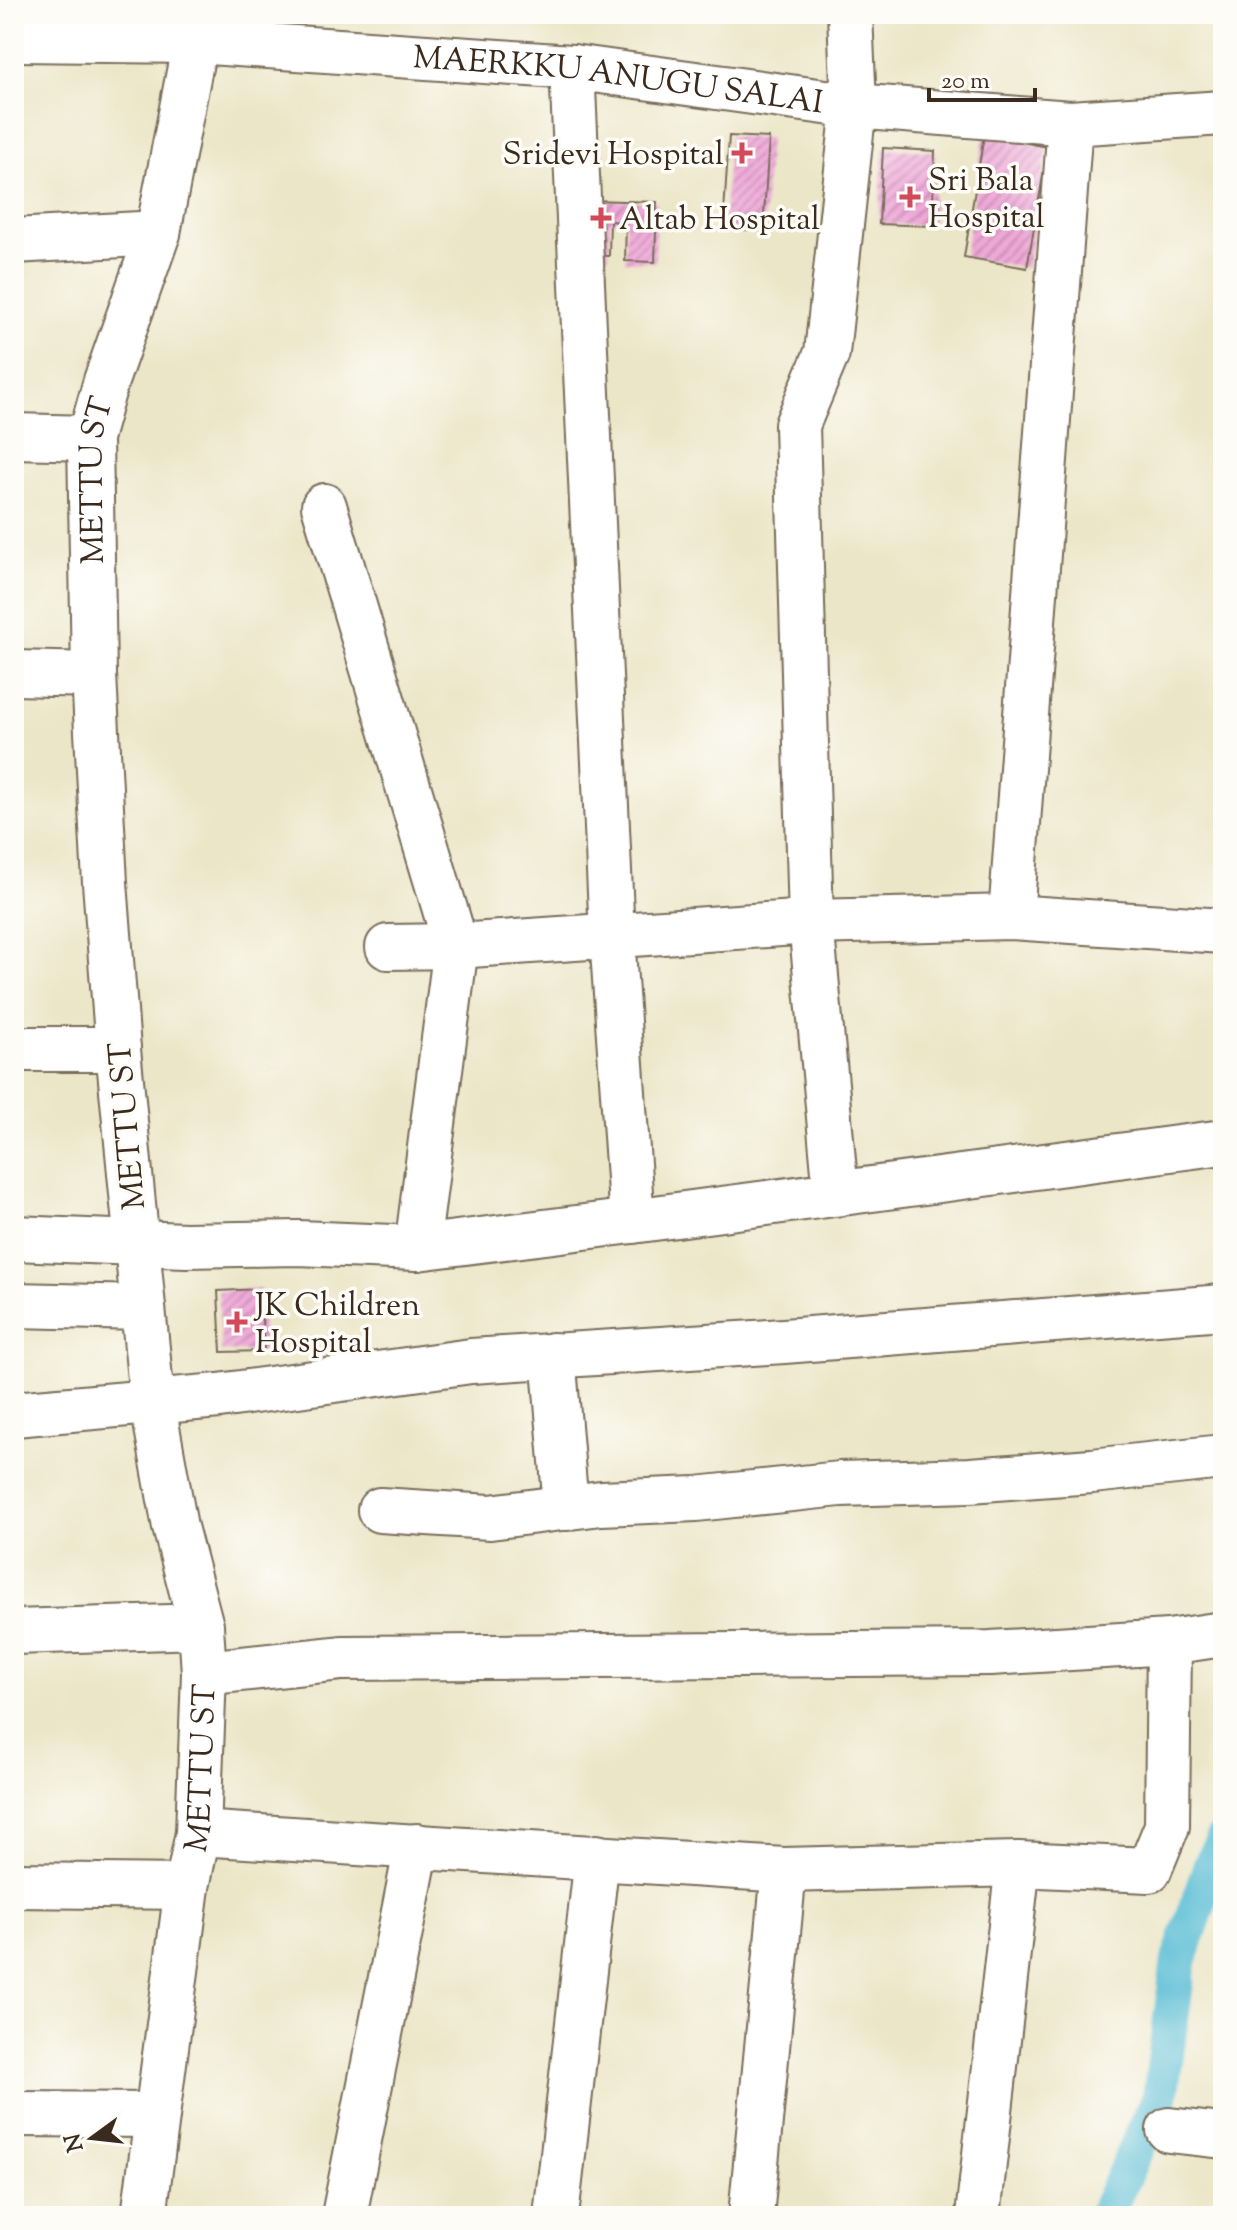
<svg xmlns="http://www.w3.org/2000/svg" width="1237" height="2230" font-family="'Sorts Mill Goudy',serif">
	<style>
		.lines { fill: none; stroke-linecap: round; stroke-linejoin: round }
		.canal { stroke: #56bcd4; stroke-width: 36 }
		.building { fill: url(#building-hatch) }
		.minor-casing { stroke: #796c5a; stroke-width: 48 }
		.minor { stroke: #fff; stroke-width: 44 }
		.poi-dot { fill: #d1495b; stroke: #fdfcf7; stroke-width: 3 }
		.labels { text-anchor: middle; stroke-width: 7; stroke-linejoin: round; paint-order: stroke }
		.street-label { font-size: 32px; fill: #3b2a1e; stroke: #fdfcf7 }
		.poi-label { font-size: 32px; fill: #3b2a1e; stroke: #fdfcf7; text-anchor: start }
	</style>
	<defs>
		<pattern id="building-hatch" width="6" height="6" patternUnits="userSpaceOnUse" patternTransform="scale(2)"><rect width="6" height="6" fill="#efa9d8"/><path d="M-1 1l2-2M0 6l6-6M5 7l2-2" fill="none" stroke="#c38aaf"/></pattern>
	</defs>
	<rect width="100%" height="100%" fill="#fdfcf7"/>
	<filter id="ink" filterUnits="userSpaceOnUse"><feTurbulence type="fractalNoise" baseFrequency=".0125" numOctaves="2"/><feDisplacementMap in="SourceGraphic" scale="16" xChannelSelector="R" yChannelSelector="G"/><feConvolveMatrix kernelMatrix="1 2 1 2 8 2 1 2 1" color-interpolation-filters="sRGB"/></filter>
	<filter id="wash" filterUnits="userSpaceOnUse"><feTurbulence type="fractalNoise" baseFrequency=".006" numOctaves="4" result="noise"/><feDisplacementMap in="SourceGraphic" scale="32" xChannelSelector="R" yChannelSelector="G"/><feGaussianBlur stdDeviation="1.8" result="paint"/><feColorMatrix in="noise" values="0 0 0 0 0 0 0 0 0 0 0 0 0 0 0 0 0 1.4 0 .05"/><feComposite in="paint" operator="in"/></filter>
	<g filter="url(#wash)">
		<rect width="100%" height="100%" fill="#ece6c8"/>
		<g class="lines">
			<path class="canal" d="M1105,2216L1160,2097L1179,1961L1211,1865L1223,1840"/>
		</g>
		<g id="blocks">
			<path class="building" d="M984,135L1048,147L1027,268L964,257Z
				M729,136L769,138L763,231L723,228Z
				M883,148L935,151L932,226L879,224Z
				M589,200L657,202L655,262L625,261L626,222L610,221L609,256L587,255Z
				M260,1289L264,1351L221,1352L218,1291Z"/>
		</g>
	</g>
	<g filter="url(#ink)">
		<use href="#blocks" fill-opacity="0" stroke="#796c5a" stroke-width="2"/>
		<g class="lines">
			<g class="minor-casing">
				<g id="minor">
					<path id="s1" d="M14,39L195,41L572,67L854,106L1070,123L1223,113"/>
					<path d="M572,67L612,936L632,1221L1223,1142"/>
					<path d="M14,241L158,233"/>
					<path d="M14,436L90,438"/>
					<path d="M324,506L456,946L417,1248L632,1221"/>
					<path d="M14,673L94,675"/>
					<path d="M1011,917L1070,123"/>
					<path d="M388,947L456,946L811,922L1011,917L1223,931"/>
					<path d="M14,1049H118"/>
					<path d="M836,1193L811,922L797,425L827,353L854,106L850,14"/>
					<path d="M14,1238L186,1245L298,1243L417,1248"/>
					<path d="M14,1305L143,1308"/>
					<path d="M553,1355L566,1508"/>
					<path d="M14,1414L219,1396L471,1361L784,1341L1223,1307"/>
					<path d="M380,1510L490,1517L601,1503L696,1499L840,1484L970,1480L1092,1471L1223,1457"/>
					<path d="M14,1632L201,1626"/>
					<path d="M204,1673L342,1658L990,1653L1169,1642L1223,1634"/>
					<path d="M198,1833L784,1870L1018,1864L1149,1870L1167,1826L1169,1642"/>
					<path d="M14,1885L187,1887"/>
					<path d="M14,2114L157,2115"/>
					<path d="M1169,2130L1223,2136"/>
					<path id="s2" d="M144,2216L187,1887L198,1833L204,1673L201,1626L175,1527L152,1400L118,1049L105,883L94,675L90,438L106,381L158,233L195,41"/>
					<path d="M344,2216L417,1846"/>
					<path d="M556,2216L597,1857"/>
					<path d="M751,2216L784,1870"/>
					<path d="M978,2216L1018,1864"/>
				</g>
			</g>
			<use href="#minor" class="minor"/>
		</g>
	</g>
	<g class="poi-dot">
		<path d="M738 141h8v8h8v8h-8v8h-8v-8h-8v-8h8z"/>
		<path d="M906 185h8v8h8v8h-8v8h-8v-8h-8v-8h8z"/>
		<path d="M597 206h8v8h8v8h-8v8h-8v-8h-8v-8h8z"/>
		<path d="M233 1310h8v8h8v8h-8v8h-8v-8h-8v-8h8z"/>
	</g>
	<g class="labels">
		<g class="street-label">
			<text dy="11" stroke="none"><textPath href="#s1" startOffset="606">MAERKKU ANUGU SALAI</textPath></text>
			<text dy="11" stroke="none"><textPath href="#s2" startOffset="1748">METTU ST</textPath></text>
			<text transform="translate(126 1126) rotate(-95)" y="11">METTU ST</text>
			<text dy="11" stroke="none"><textPath href="#s2" startOffset="452">METTU ST</textPath></text>
		</g>
		<g class="poi-label">
			<text x="724" y="164" text-anchor="end">Sridevi Hospital</text>
			<text x="928" y="190">Sri Bala<tspan x="928" dy="37">Hospital</tspan></text>
			<text x="619" y="229">Altab Hospital</text>
			<text x="255" y="1315">JK Children<tspan x="255" dy="37">Hospital</tspan></text>
		</g>
	</g>
	<rect width="1237" height="2230" fill="none" stroke="#fdfcf7" stroke-width="48"/>
	<g transform="translate(92 2138) rotate(255)" stroke="#fdfcf7" stroke-width="6" paint-order="stroke">
	<path d="M0-6L14 30L0 20L-14 30Z" fill="#3b2a1e"/>
	<text y="-12" font-size="22" font-weight="bold" text-anchor="middle" fill="#3b2a1e">N</text>
	</g>
	<path d="M929 88v12h106v-12" fill="none" stroke="#3b2a1e" stroke-width="4"/>
	<text x="941" y="88" font-size="24" fill="#3b2a1e" stroke="#fdfcf7" stroke-width="6" paint-order="stroke">20 m</text>
</svg>
